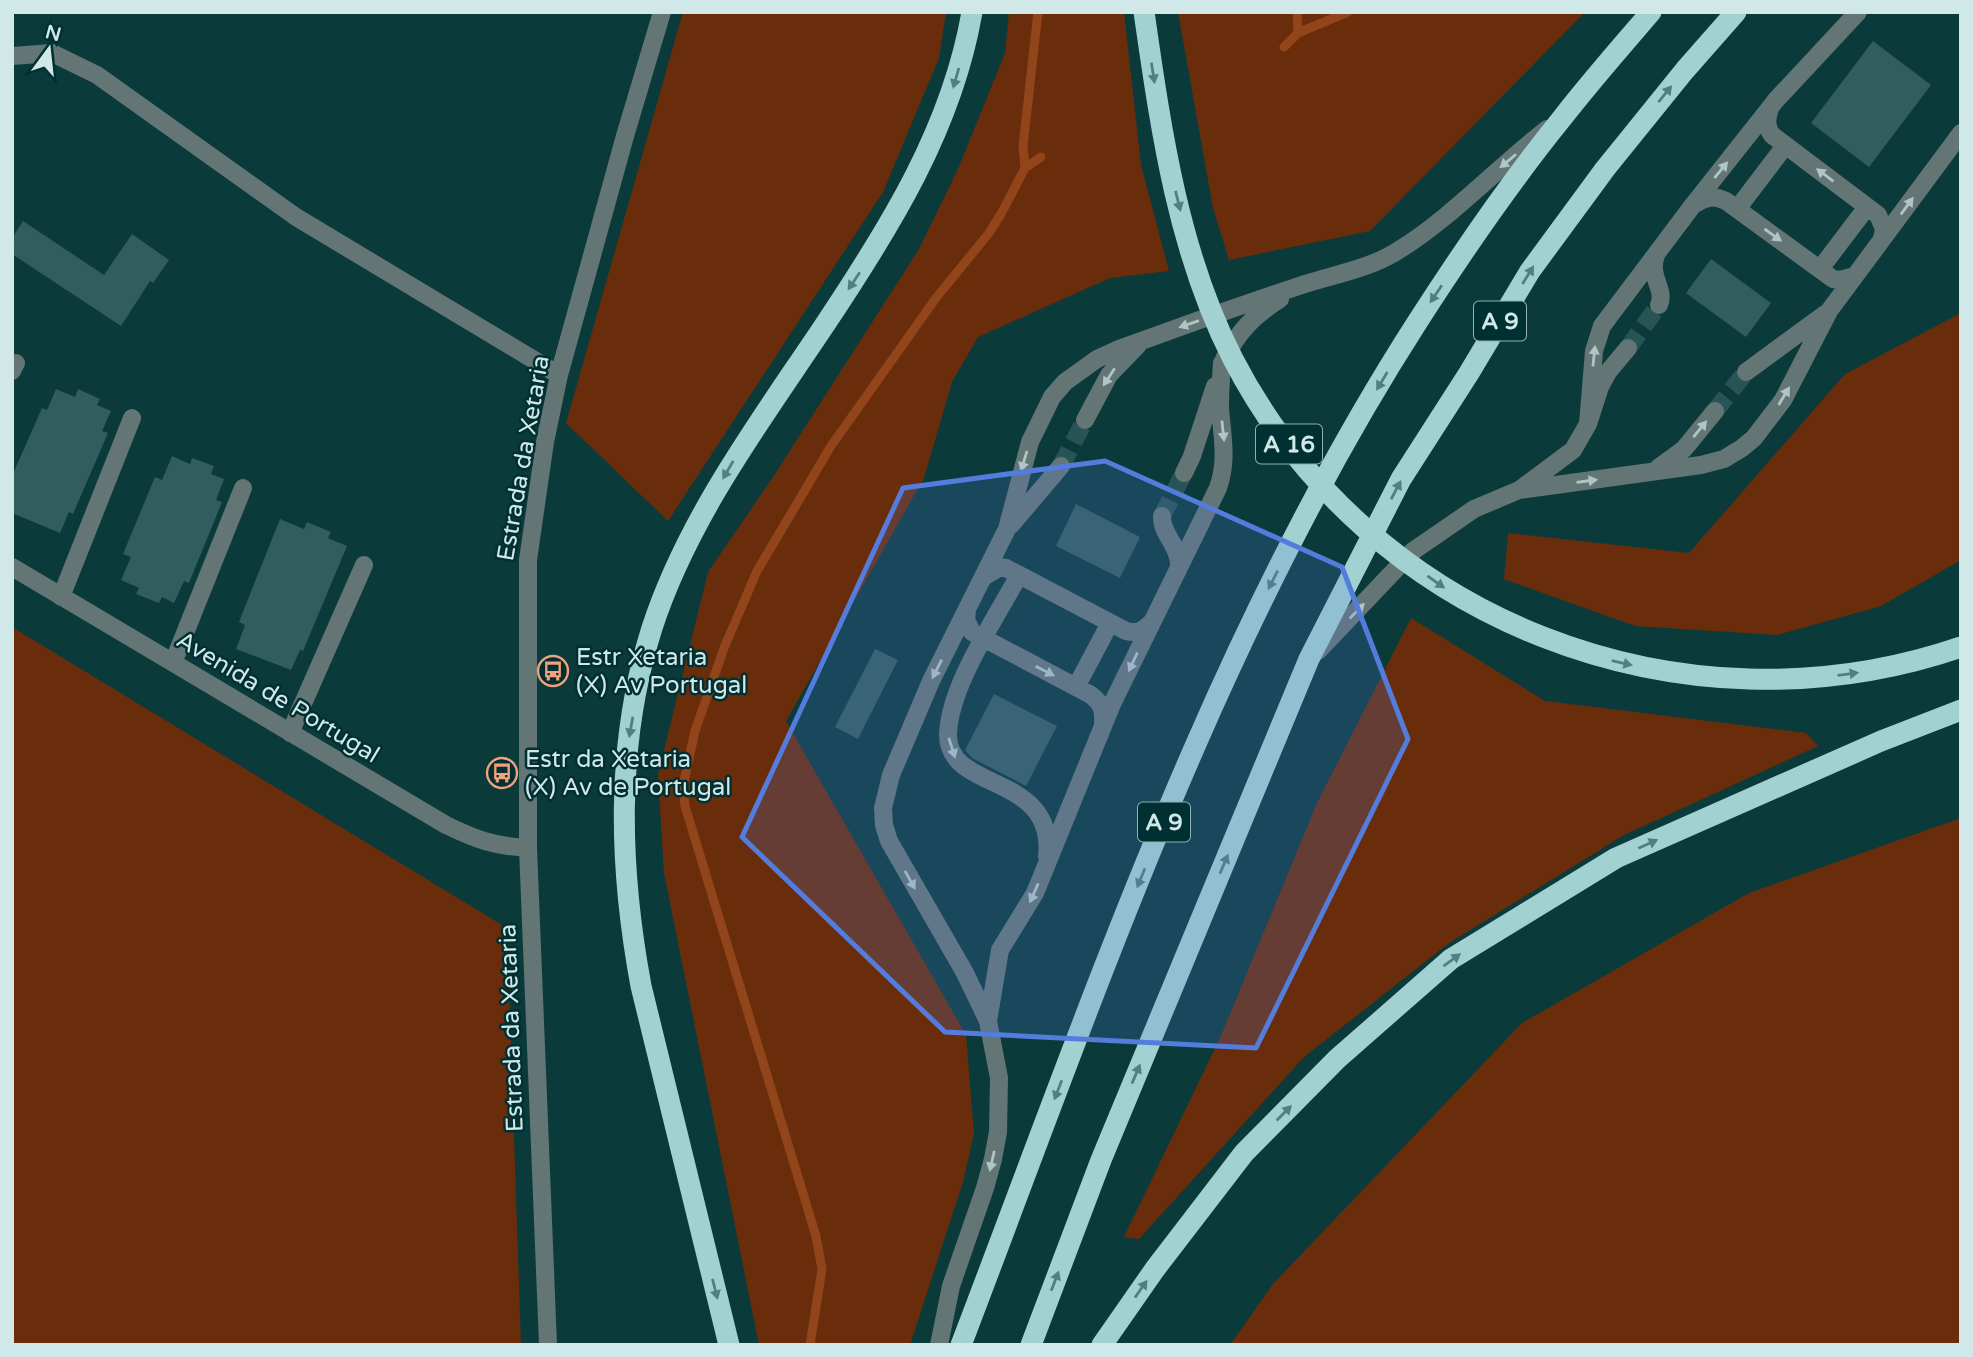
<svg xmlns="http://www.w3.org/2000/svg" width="1973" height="1357" font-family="'Varela Round',sans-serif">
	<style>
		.green { fill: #6a2d0c }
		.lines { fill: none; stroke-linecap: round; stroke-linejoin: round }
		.stream { stroke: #92441b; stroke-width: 9 }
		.building { fill: #325d5e }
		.minor-tunnel { stroke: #295455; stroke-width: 18; stroke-dasharray: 18 9; stroke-linecap: butt }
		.minor { stroke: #637575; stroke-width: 18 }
		.highway { stroke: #a2d1d1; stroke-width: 21 }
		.oneway { fill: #518081 }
		.oneway2 { fill: #b0c6c6 }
		.marked { fill: #537cdd; fill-opacity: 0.2; stroke: #537cdd; stroke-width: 5; stroke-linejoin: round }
		.labels { text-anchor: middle; stroke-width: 5; stroke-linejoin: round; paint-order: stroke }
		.shield { fill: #003031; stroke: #92b1b1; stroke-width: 2 }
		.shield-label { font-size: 23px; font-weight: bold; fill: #d1e8e8 }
		.street-label { font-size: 24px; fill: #d1e8e8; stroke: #003031 }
		.poi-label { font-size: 24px; fill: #d1e8e8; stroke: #003031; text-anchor: start }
	</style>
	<rect width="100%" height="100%" fill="#0b3a3b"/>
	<path class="green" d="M683,12H946L939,58L883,192L668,521L566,423Z
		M1009,12H1124L1141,165L1169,271L1110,278L978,337L952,382L924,478L786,721L966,1035L974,1133L963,1182L910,1345H759L664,873L658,775L708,572L773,477L919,249L958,169L1005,53Z
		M1178,12H1585L1370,231L1229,260L1213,208Z
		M1961,313V560L1881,606L1777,635L1635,626L1504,579L1508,533L1689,553L1845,374Z
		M1411,618L1545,701L1806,733L1818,746L1624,835L1449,943L1304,1057L1139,1239L1124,1237L1220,1038L1317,803Z
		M12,627L507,928L521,1345H12Z
		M1961,818V1345H1230L1273,1284L1522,1023L1749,893Z"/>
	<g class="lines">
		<path class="stream" d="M1298,33L1348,12
			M1284,47L1298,33L1297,12
			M1025,168L1023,146L1038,12
			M810,1345L822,1269L816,1236L685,806L683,786L695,731L724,648L757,571L831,446L936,298L989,233L1001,214L1025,168L1041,157"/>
	</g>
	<path class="building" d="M1873,41L1931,85L1869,167L1811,123Z
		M23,221L104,275L132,234L169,260L153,283L150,281L121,326L12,254V238Z
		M1711,259L1771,303L1746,337L1686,293Z
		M56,389L75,397L78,389L100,399L97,405L111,411L102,431L108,433L73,514L69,512L60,533L12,513V476L42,408L47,410Z
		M172,456L190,464L192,458L214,466L211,474L224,479L216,500L222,502L189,583L184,581L174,603L162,597L159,603L136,594L139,588L121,580L131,557L123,554L155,477L162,480Z
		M1076,504L1140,537L1120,578L1056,546Z
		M280,519L304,529L307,522L331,532L328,538L347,546L303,651L300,650L291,670L236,649L245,625L239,622Z
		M875,649L898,660L858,739L835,727Z
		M994,694L1057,726L1026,786L972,758L965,750Z"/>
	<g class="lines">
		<path class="minor-tunnel" d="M1628,348L1659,305
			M1715,411L1746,372
			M1061,466L1085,420
			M1162,516L1184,473"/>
		<path class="minor" d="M12,56L52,53L97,75L296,217L559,375
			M1770,108C1767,119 1765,125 1772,135L1878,215L1884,229L1882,239
			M1693,205C1706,197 1713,195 1726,201L1833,279L1840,280L1855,276
			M1737,209L1785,146
			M1656,255C1648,278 1666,288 1659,305
			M1820,269L1867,207
			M1224,359C1239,331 1252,317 1280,299
			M12,371L16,363
			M1746,372L1825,314
			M1085,420L1109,375L1138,345
			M1588,424L1594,351L1602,326L1693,205L1776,100L1858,12
			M1658,468L1684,449L1715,411
			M1184,473L1192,456L1215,386
			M1522,488L1573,450L1588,424L1600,387L1608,372L1628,348
			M1162,516C1161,534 1179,545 1179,564
			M1011,525L1061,466
			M12,567L446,825C477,840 494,846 528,848
			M1019,575C996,618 949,686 948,735C948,793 1056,772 1047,857
			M985,576L1000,567L1006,568L1126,631C1139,634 1143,630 1152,622
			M61,597L132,418
			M967,610L966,620L972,632L1091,695C1102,704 1104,710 1103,723
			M1318,651L1413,551L1474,509L1519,490L1701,465L1724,459L1742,448L1754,438L1783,400L1829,311L1961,133
			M173,663L243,488
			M1076,687L1110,623
			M290,733L364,565
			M988,1021L1000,950L1035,893L1112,704L1218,488C1228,460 1222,436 1220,407C1220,392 1221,377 1222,363
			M548,1345L528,848V560L545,442L559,375L625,136L662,12
			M939,1345L951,1286L985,1188L993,1159L998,1132L999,1078L988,1021L965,973L889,841L884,825L883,808L891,775L931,681L1007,529L1030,442L1052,397L1065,382L1097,359L1119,349C1179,327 1239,306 1299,286C1332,275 1370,269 1399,250C1451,218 1498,167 1547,129"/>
		<path class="highway" d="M1144,12C1161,130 1178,252 1233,359C1369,622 1683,742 1961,647
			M729,1345L641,986C619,867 615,745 652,628C688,517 762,419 826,323C890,227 952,128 972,12
			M961,1345C1094,997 1215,636 1418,321C1463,251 1511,181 1563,117C1591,81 1621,47 1651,12
			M1031,1345L1101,1160L1309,659L1401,479L1469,373L1530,271L1605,169L1685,70L1736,12
			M1102,1345L1155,1269L1244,1153L1337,1059L1451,959L1616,858L1881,741L1961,710"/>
	</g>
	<defs><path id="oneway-solid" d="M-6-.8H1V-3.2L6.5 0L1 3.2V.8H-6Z" transform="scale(1.75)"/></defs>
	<g class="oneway">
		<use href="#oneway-solid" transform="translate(1153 73) rotate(81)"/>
		<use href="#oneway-solid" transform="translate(956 78) rotate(106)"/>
		<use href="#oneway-solid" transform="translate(1665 94) rotate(-51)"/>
		<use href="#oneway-solid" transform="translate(1178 201) rotate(76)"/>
		<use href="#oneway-solid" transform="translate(1528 275) rotate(-58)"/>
		<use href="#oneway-solid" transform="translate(854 281) rotate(124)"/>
		<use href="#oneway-solid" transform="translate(1436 294) rotate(124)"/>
		<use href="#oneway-solid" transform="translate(1382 381) rotate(121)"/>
		<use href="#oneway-solid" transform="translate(728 470) rotate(120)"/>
		<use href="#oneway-solid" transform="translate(1396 490) rotate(-62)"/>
		<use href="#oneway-solid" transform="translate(1273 580) rotate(117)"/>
		<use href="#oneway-solid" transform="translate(1436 582) rotate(35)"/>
		<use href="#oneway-solid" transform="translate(1622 663) rotate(13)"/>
		<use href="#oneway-solid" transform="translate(1848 674) rotate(-7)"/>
		<use href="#oneway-solid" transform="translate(631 727) rotate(100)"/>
		<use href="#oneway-solid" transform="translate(1648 844) rotate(-24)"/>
		<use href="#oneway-solid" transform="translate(1224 864) rotate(-67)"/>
		<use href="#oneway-solid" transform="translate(1141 878) rotate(112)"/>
		<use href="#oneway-solid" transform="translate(1452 960) rotate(-36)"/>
		<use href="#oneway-solid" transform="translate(1136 1074) rotate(-67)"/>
		<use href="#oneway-solid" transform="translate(1058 1090) rotate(111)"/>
		<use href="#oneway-solid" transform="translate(1284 1113) rotate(-45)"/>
		<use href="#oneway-solid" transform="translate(1055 1281) rotate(-69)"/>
		<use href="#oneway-solid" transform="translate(715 1289) rotate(76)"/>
		<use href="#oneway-solid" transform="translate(1141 1289) rotate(-55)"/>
	</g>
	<g class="oneway2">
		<use href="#oneway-solid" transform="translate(1508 161) rotate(140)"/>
		<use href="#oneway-solid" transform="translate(1721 170) rotate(-51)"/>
		<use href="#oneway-solid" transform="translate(1825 175) rotate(-143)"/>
		<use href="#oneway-solid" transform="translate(1907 206) rotate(-54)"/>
		<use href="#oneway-solid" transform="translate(1773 235) rotate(36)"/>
		<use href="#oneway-solid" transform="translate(1189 324) rotate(161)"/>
		<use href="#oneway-solid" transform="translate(1594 356) rotate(-84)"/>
		<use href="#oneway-solid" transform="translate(1109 377) rotate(123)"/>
		<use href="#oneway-solid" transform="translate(1784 396) rotate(-59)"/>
		<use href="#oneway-solid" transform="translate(1700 429) rotate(-51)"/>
		<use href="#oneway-solid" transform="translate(1223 431) rotate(84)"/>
		<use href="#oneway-solid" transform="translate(1024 461) rotate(107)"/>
		<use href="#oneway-solid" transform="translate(1587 481) rotate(-8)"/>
		<use href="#oneway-solid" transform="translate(1357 611) rotate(-46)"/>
		<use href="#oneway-solid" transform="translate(1133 662) rotate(115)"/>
		<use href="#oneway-solid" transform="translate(937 669) rotate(117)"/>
		<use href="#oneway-solid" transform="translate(1045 671) rotate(27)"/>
		<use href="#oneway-solid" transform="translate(952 748) rotate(72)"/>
		<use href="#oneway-solid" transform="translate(910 880) rotate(61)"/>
		<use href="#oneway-solid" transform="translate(1034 893) rotate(114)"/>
		<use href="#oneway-solid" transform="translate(992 1161) rotate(103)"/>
	</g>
	<path class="marked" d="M1105,461L1342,567L1408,739L1256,1048L945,1032L742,837L903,488Z"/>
	<defs>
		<g id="bus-ring" transform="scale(1.575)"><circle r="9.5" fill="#003031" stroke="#f1a17d" stroke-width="1.5"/><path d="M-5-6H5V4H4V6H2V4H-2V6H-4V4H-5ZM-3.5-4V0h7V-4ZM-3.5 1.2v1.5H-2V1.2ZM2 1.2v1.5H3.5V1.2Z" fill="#f1a17d"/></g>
	</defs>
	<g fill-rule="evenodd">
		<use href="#bus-ring" x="553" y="671"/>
		<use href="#bus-ring" x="502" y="773"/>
	</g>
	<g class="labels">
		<g class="shield">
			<rect x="1474" y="301.5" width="52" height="39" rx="5"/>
			<rect x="1256" y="424.5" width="66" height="39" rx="5"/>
			<rect x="1138" y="802.5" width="52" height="39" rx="5"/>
		</g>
		<g class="shield-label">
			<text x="1500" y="329">A 9</text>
			<text x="1289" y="452">A 16</text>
			<text x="1164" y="830">A 9</text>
		</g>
		<g class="street-label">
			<text transform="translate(523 458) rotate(-80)" y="8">Estrada da Xetaria</text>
			<text transform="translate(278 697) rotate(31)" y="8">Avenida de Portugal</text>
			<text transform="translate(511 1028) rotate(-92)" y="8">Estrada da Xetaria</text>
		</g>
		<g class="poi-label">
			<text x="576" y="665">Estr Xetaria<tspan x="576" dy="28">(X) Av Portugal</tspan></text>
			<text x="525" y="767">Estr da Xetaria<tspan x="525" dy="28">(X) Av de Portugal</tspan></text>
		</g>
	</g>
	<rect width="1973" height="1357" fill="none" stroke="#d1e8e8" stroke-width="28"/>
	<g transform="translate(49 49) rotate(15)" stroke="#003031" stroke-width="5" paint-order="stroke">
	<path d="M0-5L12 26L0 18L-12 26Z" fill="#d1e8e8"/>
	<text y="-10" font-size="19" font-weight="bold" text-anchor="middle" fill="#d1e8e8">N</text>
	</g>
</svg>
